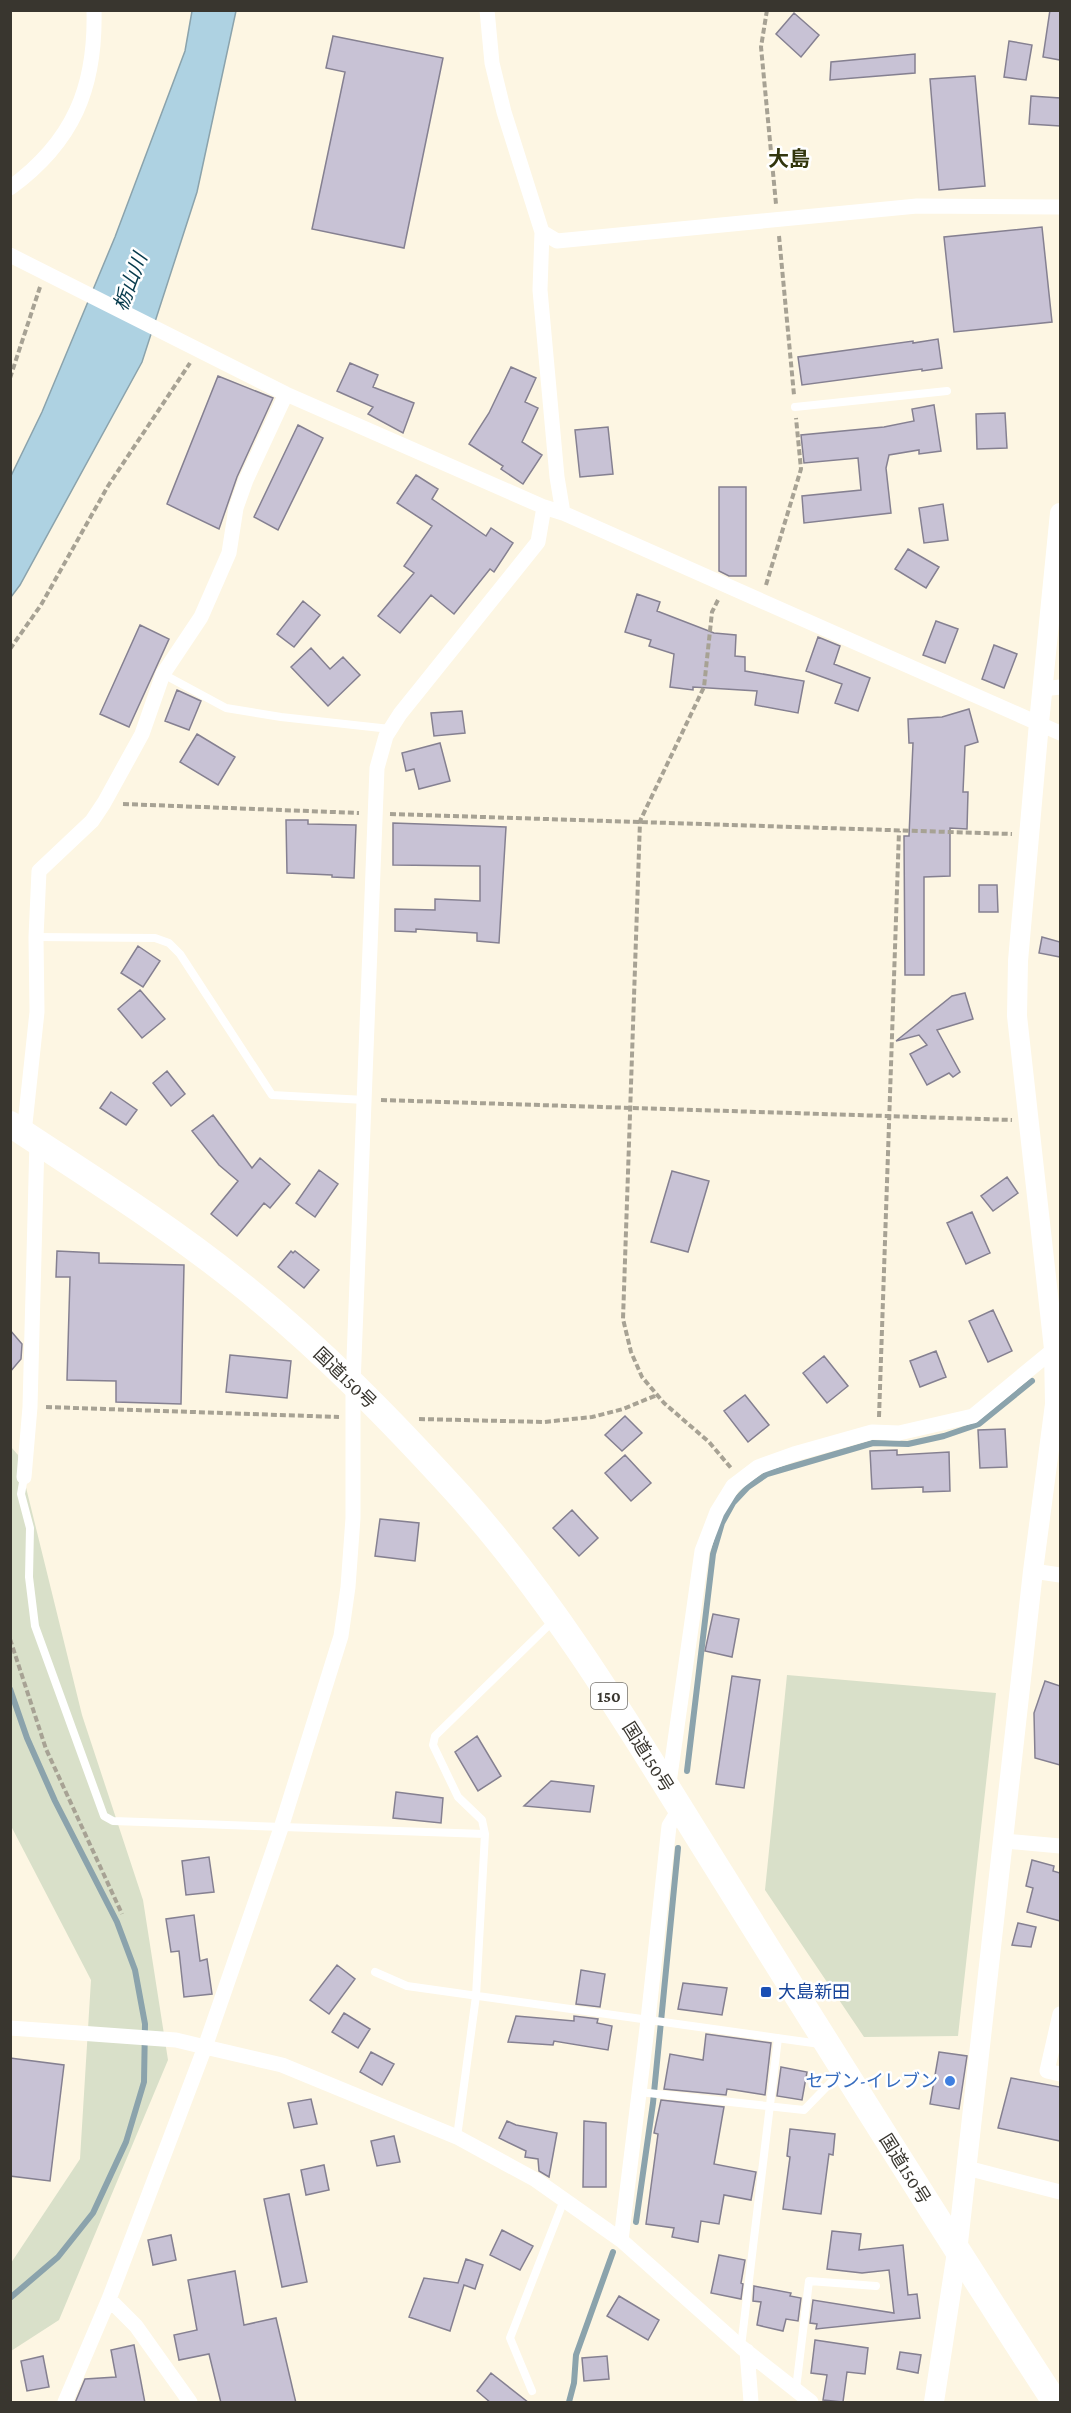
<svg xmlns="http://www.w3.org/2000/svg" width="1071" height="2413" font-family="'Crimson Pro','Noto Sans JP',serif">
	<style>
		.green { fill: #d9e0c9 }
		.water { fill: #aed2e2; stroke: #8ba3ac; stroke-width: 1.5 }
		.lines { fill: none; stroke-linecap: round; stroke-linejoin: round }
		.stream { stroke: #8ba3ac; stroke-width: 6 }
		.building { fill: #c8c2d5; stroke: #858091; stroke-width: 1.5 }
		.path { stroke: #a7a294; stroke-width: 4; stroke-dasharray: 6 3; stroke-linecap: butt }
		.service { stroke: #fff; stroke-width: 8 }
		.minor { stroke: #fff; stroke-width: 15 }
		.tertiary { stroke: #fff; stroke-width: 20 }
		.trunk { stroke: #fff; stroke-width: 26 }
		.transit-dot { fill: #1a4fb4; stroke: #fff; stroke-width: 2 }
		.shop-dot { fill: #3f7fe0; stroke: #fff; stroke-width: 2 }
		.labels { text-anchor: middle; stroke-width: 5; stroke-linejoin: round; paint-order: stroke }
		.shield { fill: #fff; stroke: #74726d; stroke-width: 1.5 }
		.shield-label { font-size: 16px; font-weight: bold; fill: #39362f }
		.street-label { font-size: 18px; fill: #39362f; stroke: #fff }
		.transit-label { font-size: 18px; fill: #164399; stroke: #fff; text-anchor: start }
		.shop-label { font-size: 18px; fill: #366cbe; stroke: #fff; text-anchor: end }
		.water-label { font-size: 20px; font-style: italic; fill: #053a4c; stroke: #fff }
		.quarter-label { font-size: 21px; font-weight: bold; fill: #32360e; stroke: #fff }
	</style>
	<rect width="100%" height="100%" fill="#fdf6e3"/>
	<path class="green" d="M11,1447L18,1455L82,1715L143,1900L168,2060L59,2320L11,2351V2263L80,2159L91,1980L11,1826Z
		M787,1675L996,1693L958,2036L864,2037L765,1890Z"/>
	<path class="water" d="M192,11H236L197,192L142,362L20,585L11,597L10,478L42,412L115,237L185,51Z"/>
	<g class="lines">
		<path class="stream" d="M10,1689L27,1738L55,1801L117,1922L135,1970L145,2024L144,2082L126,2142L93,2213L58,2257L10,2298
			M687,1771L713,1554L722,1523L733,1503L748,1487L767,1474L873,1443L908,1444L944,1436L979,1424L1032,1381
			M636,2222L653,2103L678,1848
			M569,2402L574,2383L576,2355L613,2252"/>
	</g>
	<path class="building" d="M1050,10H1060V60L1043,57Z
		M794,13L819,35L801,57L776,34Z
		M333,36L443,58L404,248L312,229L345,72L326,68Z
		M1009,41L1032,45L1026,80L1004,77Z
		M915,54V73L830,80L831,62Z
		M975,76L985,186L939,190L930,79Z
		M1031,96L1060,98V126L1029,124Z
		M1042,227L1052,322L954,332L944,237Z
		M938,339L942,368L922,371V369L802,385L798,357L913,341V343Z
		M350,363L378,375L373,387L414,403L403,433L368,414L373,407L337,391Z
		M511,367L536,378L525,402L538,408L522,442L542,455L523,484L501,469L503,466L469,444L489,413Z
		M218,376L273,398L237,477L219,529L167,504Z
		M934,405L941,451L919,454V450L889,455L886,468L891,513L804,523L802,496L861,490L858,458L804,463L801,435L884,427L914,421L912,409Z
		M1005,413L1007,448L977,449L976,414Z
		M298,425L323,438L278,530L254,517Z
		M608,427L613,474L580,477L575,430Z
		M416,475L438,489L432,499L486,536L491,528L513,543L494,572L490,569L454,614L431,595L400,633L378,616L414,573L404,566L432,526L397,503Z
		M719,487H746V576H729L719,571Z
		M943,504L948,540L924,543L919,508Z
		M908,549L939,567L926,588L895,569Z
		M637,594L660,602L657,611L714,633L736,635L735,656L745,657V671L804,681L798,713L755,705L757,691L693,687V690L670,687L674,654L649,646L651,640L625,632Z
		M303,601L320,615L294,647L277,634Z
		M936,621L958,629L945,663L923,655Z
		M140,625L169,639L129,727L100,714Z
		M818,637L840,646L834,664L870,678L858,711L835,703L842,684L806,671Z
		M994,645L1017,654L1004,688L982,679Z
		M311,648L330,669L343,657L360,675L328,706L291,667Z
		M177,690L201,701L189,730L165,721Z
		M969,709L978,742L965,746L963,792H968L967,829L950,828V876L924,877V975H905L904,836H909L913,743H909L908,719L942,717Z
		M462,711L465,733L434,736L431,713Z
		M197,734L235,757L218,785L180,762Z
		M440,743L450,781L419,789L414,769L406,771L402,753Z
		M286,820H308V824L356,825L354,878L332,877V875L287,873Z
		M393,823L506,827L499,943L477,941V933L416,929V932L395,931V909L435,910V899L480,901V866L393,865Z
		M979,885H997L998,912H979Z
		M1042,937L1060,942V957L1039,953Z
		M138,946L160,961L143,987L121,973Z
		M140,990L165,1019L142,1038L118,1009Z
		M965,993L973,1019L937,1030L960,1072L953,1077L949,1073L927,1085L910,1054L927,1045L919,1035L896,1041L952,996Z
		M167,1071L185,1094L171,1106L153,1083Z
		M111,1092L137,1110L126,1125L100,1108Z
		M213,1115L252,1168L260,1158L290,1184L270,1208L264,1203L237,1236L211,1214L238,1181L219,1165L192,1131Z
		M319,1170L338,1184L315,1217L296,1203Z
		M672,1171L709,1181L688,1252L651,1242Z
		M1007,1177L1018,1193L993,1211L981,1196Z
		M972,1212L990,1253L966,1264L947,1223Z
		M57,1251L99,1253V1263L184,1265L181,1404L116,1402V1381L67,1380L70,1277H56Z
		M291,1251L293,1253L295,1251L319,1270L304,1288L278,1267Z
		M993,1310L1012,1351L988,1362L969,1321Z
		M10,1330L22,1344L21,1359L10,1372Z
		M936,1351L946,1377L920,1387L910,1361Z
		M230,1355L291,1361L287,1398L226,1392Z
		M824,1356L848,1386L827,1403L803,1373Z
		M745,1395L769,1425L748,1442L724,1411Z
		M625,1416L642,1433L622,1451L605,1435Z
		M1005,1429L1007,1467L980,1468L978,1430Z
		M897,1450V1455L949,1452L950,1491L923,1492V1487L872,1489L870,1451Z
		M625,1455L651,1483L631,1501L605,1473Z
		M572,1510L598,1538L579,1556L553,1528Z
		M380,1519L419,1523L415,1561L375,1556Z
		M713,1614L739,1619L732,1657L705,1651Z
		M732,1676L760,1680L744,1788L716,1784Z
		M1045,1681L1060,1686V1765L1035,1758L1034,1713Z
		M477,1736L501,1776L478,1791L455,1752Z
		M551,1781L594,1786L590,1812L524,1806Z
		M396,1792L443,1798L441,1823L393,1818Z
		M209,1857L214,1892L186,1895L182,1861Z
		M1032,1860L1054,1866L1053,1871L1060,1873V1921L1027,1912L1033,1888L1026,1886Z
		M194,1915L200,1961L207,1959L212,1994L184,1997L179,1951L171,1952L166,1919Z
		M1018,1923L1036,1927L1031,1947L1012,1945Z
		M337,1965L355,1979L329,2014L310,2000Z
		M581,1970L605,1974L600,2007L576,2004Z
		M683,1983L727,1988L722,2015L678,2009Z
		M344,2013L370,2029L358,2048L332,2032Z
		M516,2016L574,2021V2016L598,2019L597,2023L612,2026L608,2050L554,2041L553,2045L508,2042Z
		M706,2034L771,2043L765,2095L734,2090L727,2089L726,2095L664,2089L670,2054L703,2060Z
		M371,2052L394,2064L382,2085L360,2072Z
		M939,2052L967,2056L959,2109L930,2104Z
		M10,2058L64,2065L50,2181L10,2176Z
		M781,2067L807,2072L802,2100L777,2096Z
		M1011,2078L1060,2087V2141L998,2128Z
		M311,2099L317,2124L294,2128L288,2103Z
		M661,2100L724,2107L714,2164L756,2172L751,2200L724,2195L719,2224L701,2221L698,2242L672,2237L674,2228L646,2224L658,2134L654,2133Z
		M507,2121L516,2125L557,2133L549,2177L539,2171L538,2159L525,2157L526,2151L499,2138Z
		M584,2121L606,2123V2187H583Z
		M790,2129L835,2134L833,2155L829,2154L821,2214L783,2209L790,2157L787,2156Z
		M394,2136L400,2162L377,2166L371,2141Z
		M324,2165L329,2190L306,2195L301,2170Z
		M289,2194L307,2282L282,2287L264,2199Z
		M502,2230L533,2246L520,2270L490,2255Z
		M832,2231L861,2234L859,2250L903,2245L908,2295L917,2294L920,2318L816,2329L817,2324L810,2323L813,2300L894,2313L889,2270L862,2273L827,2269Z
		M171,2235L176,2260L153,2265L148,2240Z
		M719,2255L745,2260L741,2283L743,2284L741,2299L711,2293Z
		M466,2259L483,2265L475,2289L464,2285L450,2331L409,2317L424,2278L458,2283Z
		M235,2271L244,2325L276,2318L296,2403H221L209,2354L179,2360L174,2335L197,2330L188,2280Z
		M754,2286L791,2293L790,2296L801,2298L798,2321L786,2319L783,2331L757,2325L761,2302L753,2301Z
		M619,2296L659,2320L648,2340L607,2316Z
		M815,2340L868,2348L865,2374L847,2372L843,2402L823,2400L827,2375L811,2373Z
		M134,2345L145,2403H75L85,2379L116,2377L111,2350Z
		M900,2352L921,2355L918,2373L897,2369Z
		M43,2356L49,2387L27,2391L21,2361Z
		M607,2356L609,2379L584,2381L582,2358Z
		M491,2373L529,2403H491L477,2391Z"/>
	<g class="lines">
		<path class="path" d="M767,10L761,47L776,204
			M779,236L794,395
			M10,378L40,287
			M766,585L801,469L796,418
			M718,600L712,612L704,687L640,821L623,1319L631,1352L642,1377L664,1403L709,1442L731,1468
			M10,649L41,605L108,486L190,363
			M123,804L359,813
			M390,814L1012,834
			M381,1100L1012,1120
			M46,1407L339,1417
			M879,1417L899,831
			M419,1419L544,1422L592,1417L623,1409L657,1395
			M10,1639L46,1749L122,1914"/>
		<path class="service" d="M795,407L947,391
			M163,674L226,708L281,717L390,729
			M36,937L155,938L169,943L180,954L272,1095L365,1100
			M24,1477L21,1494L30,1528L29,1577L35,1626L104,1816L113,1821L485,1834
			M375,1972L407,1986L820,2044
			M639,2092L804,2110L840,2073
			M457,2137L476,1996L485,1834L482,1820L458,1797L433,1745L435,1736L553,1621
			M741,2347L778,2038
			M796,2389L809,2281L876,2286
			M532,2391L510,2338L564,2200"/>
		<path class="minor" d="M487,10L492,63L504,112L542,232L540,290L557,477L563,513
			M10,188C73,142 96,88 94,10
			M542,232L557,241L917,206L1060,207
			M10,255L286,394L544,507L563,513L1060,733
			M1043,689L1060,687
			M24,1133L37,1012L36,937L39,871L92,821L104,803L142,734L163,674L201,617L229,553L236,508L246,480L286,394
			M24,1477L30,1407L37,1141
			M1033,1571L1060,1575
			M668,1790L702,1551L717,1512L733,1486L758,1467L794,1454L872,1432L899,1433L973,1416L1058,1346
			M1005,1841L1060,1846
			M1060,2014L1047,2071L1060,2074
			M10,2028L176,2040L205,2047L282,2065L457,2137L536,2180L621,2240L741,2347L811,2402
			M967,2168L1060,2192
			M621,2240L648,2020L669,1826L680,1808
			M109,2299L136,2326L190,2402
			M747,2351L751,2402
			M65,2402L109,2299L205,2047L281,1828L341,1636L348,1587L353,1518V1385L377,768L386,736L400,714L538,542L544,507"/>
		<path class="tertiary" d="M934,2402L957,2252L1033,1571L1055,1404L1054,1349L1017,1016L1018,961L1039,723L1060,513"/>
		<path class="trunk" d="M10,1124C87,1175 166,1224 238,1282C319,1346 392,1421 461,1497C563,1611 642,1748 723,1877C833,2053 942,2229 1055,2402"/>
	</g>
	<rect class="transit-dot" x="760" y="1986" width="12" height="12" rx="3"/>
	<circle class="shop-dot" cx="950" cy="2081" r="6"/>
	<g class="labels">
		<rect class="shield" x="591" y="1683" width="36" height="26" rx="4.5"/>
		<g class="shield-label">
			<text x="609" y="1702">150</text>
		</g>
		<g class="street-label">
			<text transform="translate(345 1378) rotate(44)" y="6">国道150号</text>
			<text transform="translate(648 1757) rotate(58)" y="6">国道150号</text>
			<text transform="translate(905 2169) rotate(58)" y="6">国道150号</text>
		</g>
		<g class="transit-label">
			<text x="778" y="1998">大島新田</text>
		</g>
		<g class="shop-label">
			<text x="938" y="2087">セブン-イレブン</text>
		</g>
		<g class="water-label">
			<text transform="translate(130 282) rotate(-69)" y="7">栃山川</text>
		</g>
		<g class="quarter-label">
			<text x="789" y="166">大島</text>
		</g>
	</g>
	<rect width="1071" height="2413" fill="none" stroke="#39362f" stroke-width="24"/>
</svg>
